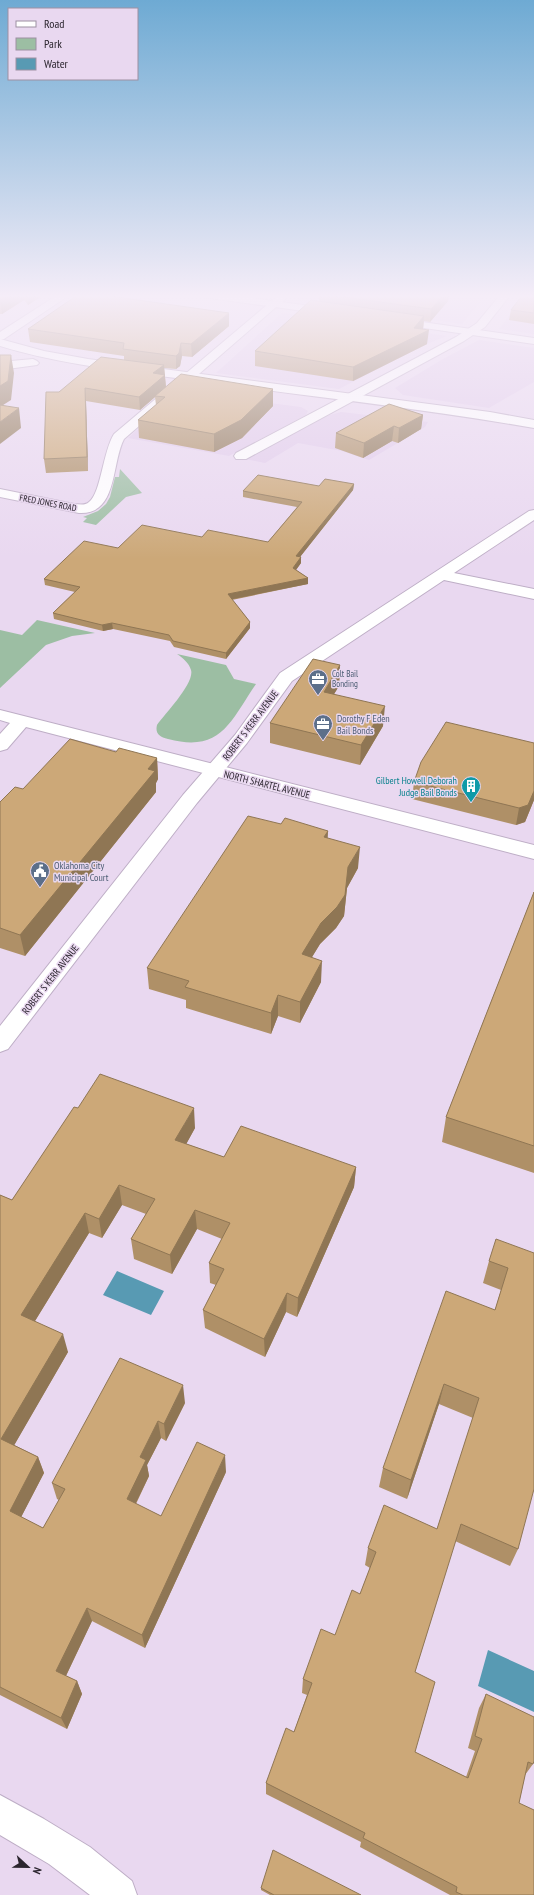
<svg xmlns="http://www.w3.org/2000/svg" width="534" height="1895" font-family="'PT Sans Narrow',sans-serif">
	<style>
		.built { fill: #e1cceb }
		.green { fill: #9cbea3 }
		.water { fill: #589ab3 }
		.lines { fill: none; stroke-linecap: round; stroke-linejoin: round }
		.street-casing { stroke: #beaec6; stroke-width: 2 }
		.secondary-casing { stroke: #beaec6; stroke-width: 2 }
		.primary-casing { stroke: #beaec6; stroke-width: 2 }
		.street { fill: #fff; fill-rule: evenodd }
		.secondary { fill: #fff; fill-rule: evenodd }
		.primary { fill: #fff; fill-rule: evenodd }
		.wall { fill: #af9067 }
		.shaded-wall { fill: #8f7654 }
		.building { fill: #cca878; stroke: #8f7654 }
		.labels { text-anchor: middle; stroke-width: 3; stroke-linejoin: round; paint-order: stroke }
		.far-street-label { font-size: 9px; fill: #2b252e; stroke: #e9d8f0 }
		.far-service-label { font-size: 9px; fill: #4e5e75; stroke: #e9d8f0; text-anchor: start }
		.service-label { font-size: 10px; fill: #4e5e75; stroke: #e9d8f0; text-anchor: start }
		.street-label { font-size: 10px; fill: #2b252e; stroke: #e9d8f0 }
		.culture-label { font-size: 10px; fill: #0d838f; stroke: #e9d8f0; text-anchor: end }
	</style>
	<rect width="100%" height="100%" fill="#e9d8f0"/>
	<path class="built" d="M93,294H156L172,296L147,314Z
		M305,294H487L462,324L296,301Z
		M525,294H534V334L499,329Z
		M282,313L365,324L447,336L427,344L339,389L216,373Z
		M479,340L534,348V382L489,408L403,395L395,388L443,359Z
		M178,394L224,397L301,407L308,411L306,415L229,456L128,438Z
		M341,412L428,422L425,427L369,460L342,451L298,443L265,463L245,459L326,416Z"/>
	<path class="green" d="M120,469L142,493L126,497L96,525L83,522L87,518L83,517L98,511L106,504L110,497L115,477H119Z
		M37,620L95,633L72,636L46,645L0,688V630L22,635Z
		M177,654L226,665L234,679L256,684C230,722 221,753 168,739C159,737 155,733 157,725C165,714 195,683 191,670C189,663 183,658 177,654Z"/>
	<path class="water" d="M117,1271L164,1291L151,1315L103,1295Z
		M488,1650L534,1671V1712L478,1686Z"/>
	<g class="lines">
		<g class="street-casing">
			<path id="street" d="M280,294H291L124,439C111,464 118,515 79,513L0,497V489L74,504C79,504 85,506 89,502C101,493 103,451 114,434Z
				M501,294H511L485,327L464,341L246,459H236L234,456L236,453L456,337L477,323Z
				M534,510V520L454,573L534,589V599L444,580L292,681L247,743L197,803L8,1049L0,1052V1026L183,795L235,735L280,673L529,511Z
				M0,1795L44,1819L90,1847L132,1881L137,1895H90L49,1864L0,1835Z"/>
		</g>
		<g class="secondary-casing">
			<path id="secondary" d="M59,294H71L4,339L0,340V332Z
				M198,294H224L332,309L337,312L332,315L203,297Z
				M394,318L534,338V344L390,323L388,321L390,319Z
				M0,710L534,845V859L26,727L7,749L0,751V734L10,723L0,720Z"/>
		</g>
		<g class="primary-casing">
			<path id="primary" d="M0,339L44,351L88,359L490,412L534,420V428C420,408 305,396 190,380C126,371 62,365 0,346Z
				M33,359L37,361L39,363L37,365L0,370V362Z"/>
		</g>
		<use href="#street" class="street"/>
		<use href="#secondary" class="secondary"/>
		<use href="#primary" class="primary"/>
	</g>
	<path class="wall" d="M0,294H45L28,305L24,300L2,314H0Z
		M319,294H449L448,301L430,322L424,321L423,329L427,344L353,381L255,366V351L319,301Z
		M534,294V324L509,320L511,310Z
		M229,326L192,357L182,356L180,366L176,369L164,368L166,387L273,406L242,438L214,452L139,438L138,420L156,405L155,397L140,410L86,401L88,471L46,473L44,459L59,392L124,360V356L30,342L28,329Z
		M423,415L421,429L398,443L392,441L363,458L335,448L336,433Z
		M354,484L353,490L300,557H301V563L296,570L308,578V584L232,600L250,622V628L226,659L174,647L170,641L113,629L103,631L54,619L53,613L75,592L45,585L44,579L118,548L202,537L268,542L297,507L243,497V491L319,486Z
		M340,665L339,686L334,694L383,726L360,765L270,743V723Z
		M534,743V800L525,822L516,825L412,799L414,782Z
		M116,752L157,758L158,779L156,783V792L25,956L0,948V802L23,789Z
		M281,824L328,831L327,838L358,868L347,888L344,916L336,928L320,944L312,957L321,982L300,1023L278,1016L271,1034L186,1008V1000L149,989L147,968Z
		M534,892V1173L442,1142L446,1117Z
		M78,1108L195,1128L186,1144L224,1157L356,1167L354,1187L297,1317L286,1312L265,1357L205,1328L203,1310L216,1285L210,1283L209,1263L222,1239L197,1229L172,1274L134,1259L131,1239L146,1214L122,1205L102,1238L89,1233L35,1321L68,1352L14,1445L38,1457L44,1473L21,1517L43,1528L59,1500L57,1499L52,1483L185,1403L166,1441L161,1438L147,1465L149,1476L136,1504L161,1516L226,1472L145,1648L92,1621L66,1676L77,1681L82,1694L67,1729L0,1695V1195L12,1200Z
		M534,1253L518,1549L510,1566L455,1541L415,1672V1752L466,1777L475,1751L468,1748L479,1708L486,1694L533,1764L525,1775L519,1803L534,1895H450L360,1847L361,1842L266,1794V1783L294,1732L307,1695L302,1693L303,1679L335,1635L360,1594L370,1568L365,1565L368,1548L437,1529L473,1418L439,1404L407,1499L379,1487L383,1468L495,1310L501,1290L483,1283L489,1261Z
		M261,1888L361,1895H270L261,1890Z"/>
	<path class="shaded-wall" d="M11,294H24V300L2,314L0,300Z
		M26,294H45L28,305Z
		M443,294H449L448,301L430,322L431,309Z
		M229,313V326L192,357L191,344Z
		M424,316L423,330H429L427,344L353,381V367L414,328Z
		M181,343L182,356L180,366L176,369V356Z
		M11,355L14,373L11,400L0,407V386Z
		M164,365L166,388L155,396V397L140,410L139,397L153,373Z
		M85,388L86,401L88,471L87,457Z
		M273,389V406L242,438L214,452V434Z
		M19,408L21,428L0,444V422Z
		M423,415L421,429L398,443L399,428Z
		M394,426L392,441L363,458L364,443Z
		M354,484L353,490L296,562V556Z
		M301,557V563L293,574V568Z
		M308,578V584L228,600V594Z
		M250,622V628L226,659V653Z
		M112,623L113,629L103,631L102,625Z
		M340,665L339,686L323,712L324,692Z
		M385,706L383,726L360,765L361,745Z
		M157,758L158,779L156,783V792L25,956L20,935L148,769Z
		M534,791V800L525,822L516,825L519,808Z
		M328,831L327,852L324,837Z
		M360,847L358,868L347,888L344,916L336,928L320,944L301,975L302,954L348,867Z
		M322,961L321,982L300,1023V1002Z
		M278,995V1016L271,1034V1013Z
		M194,1108L195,1128L177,1161L175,1140Z
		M356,1167L354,1187L297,1317L298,1298Z
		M119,1185L122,1205L102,1238L99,1219Z
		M195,1210L197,1229L172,1274L170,1255Z
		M85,1213L89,1233L27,1334L21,1315Z
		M287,1293L286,1312L265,1357L264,1339Z
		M63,1334L68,1352L8,1456L1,1439Z
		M444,1384L439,1404L407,1499L411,1480Z
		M183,1385L185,1403L166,1441L164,1424Z
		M158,1421L161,1438L147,1465L149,1476L130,1515L127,1499L140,1457Z
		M225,1455L226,1472L145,1648L142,1635Z
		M38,1457L44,1473L16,1527L10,1511Z
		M87,1608L92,1621L62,1684L56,1671Z
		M77,1681L82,1694L67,1729L61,1718Z"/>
	<path class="building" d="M0,294H11L0,300Z
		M79,294H96L229,313L191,344L181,343L179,353L176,356L123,349L124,343L28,329Z
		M321,294H445L431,309Z
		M523,294H534V313L511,310Z
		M311,300L424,316L414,328L429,330L353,367L255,351Z
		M0,355H11L8,381L0,386Z
		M101,357L164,365L153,373L165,375L139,397L85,388L87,457L44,459L46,392H59Z
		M181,374L273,389L241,420L214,434L138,420L165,397L155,396Z
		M389,404L423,415L399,428L394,426L364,443L336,433Z
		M0,405L19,408L0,422Z
		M258,475L319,486L325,479L354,484L296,556L301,557L293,568L308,578L228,594L250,622L226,653L173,641L169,635L112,623L102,625L53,613L80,587L44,579L84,541L118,548L142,525L202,537L208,530L268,542L302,502L243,491Z
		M313,659L340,665L324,692L385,706L361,745L270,723Z
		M446,722L534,743V791L528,805L519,808L414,782L421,762Z
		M70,739L116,752L119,748L157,758L148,769L155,771L20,935L0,928V802L15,787L23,789Z
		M248,816L281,824L285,818L328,831L324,837L360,847L348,867L345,895L337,907L321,923L302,954L322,961L300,1002L278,995L271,1013L185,987L189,981L147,968Z
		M534,892V1146L446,1117Z
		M100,1074L194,1108L175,1140L224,1157L241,1126L356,1167L298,1298L287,1293L264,1339L203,1310L224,1269L209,1263L230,1223L195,1210L170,1255L131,1239L155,1199L119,1185L99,1219L85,1213L21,1315L63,1334L1,1439L38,1457L10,1511L43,1528L65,1489L52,1483L120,1358L183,1385L164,1424L158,1421L140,1457L146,1460L127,1499L161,1516L197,1442L225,1455L142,1635L87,1608L56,1671L77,1681L61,1718L0,1687V1195L12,1200L74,1107L78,1108Z
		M496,1239L534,1253V1489L518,1549L461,1524L415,1672L435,1682L415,1752L468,1778L482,1739L475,1736L486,1694L534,1717V1761L533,1764L528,1762L519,1803L534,1810V1895H463L456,1892L457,1887L363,1838L365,1833L266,1783L286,1728L294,1732L312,1683L303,1679L321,1629L335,1635L352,1590L360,1594L376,1552L368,1548L384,1505L437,1529L479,1398L444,1384L411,1480L383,1468L446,1291L495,1310L508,1268L489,1261Z
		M273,1850L361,1895H274L261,1888Z"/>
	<linearGradient id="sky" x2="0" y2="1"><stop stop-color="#6eaad3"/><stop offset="0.53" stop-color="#f5edf8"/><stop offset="1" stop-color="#f5edf8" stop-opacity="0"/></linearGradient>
	<rect width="534" height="559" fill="url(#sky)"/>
	<defs>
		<g id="office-pin" transform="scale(1)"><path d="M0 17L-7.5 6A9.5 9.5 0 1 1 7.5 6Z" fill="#5c6f8a" stroke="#e9d8f0"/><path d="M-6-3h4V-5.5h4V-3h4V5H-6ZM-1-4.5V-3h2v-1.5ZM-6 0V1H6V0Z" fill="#fff"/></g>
		<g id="building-pin" transform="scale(1)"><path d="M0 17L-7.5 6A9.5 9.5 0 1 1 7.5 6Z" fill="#0f9aa8" stroke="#e9d8f0"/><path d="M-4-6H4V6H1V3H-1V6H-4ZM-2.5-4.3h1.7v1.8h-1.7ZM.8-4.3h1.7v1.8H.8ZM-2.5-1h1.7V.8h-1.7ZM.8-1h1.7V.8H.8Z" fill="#fff"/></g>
		<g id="civic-pin" transform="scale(1)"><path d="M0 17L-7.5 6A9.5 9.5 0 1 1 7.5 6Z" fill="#5c6f8a" stroke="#e9d8f0"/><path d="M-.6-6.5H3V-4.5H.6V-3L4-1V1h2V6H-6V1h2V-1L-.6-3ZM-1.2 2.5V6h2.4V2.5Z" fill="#fff"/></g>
	</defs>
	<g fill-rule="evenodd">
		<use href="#office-pin" x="318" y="679"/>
		<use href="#office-pin" x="323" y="724"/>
		<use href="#building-pin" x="471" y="786"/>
		<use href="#civic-pin" x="40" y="871"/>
	</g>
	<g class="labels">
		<g class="far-street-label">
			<text transform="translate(48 503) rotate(11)" y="3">FRED JONES ROAD</text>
		</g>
		<g class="far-service-label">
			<text x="332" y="677">Colt Bail<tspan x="332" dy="10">Bonding</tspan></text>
		</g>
		<g class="service-label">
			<text x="337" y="722">Dorothy F Eden<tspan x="337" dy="12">Bail Bonds</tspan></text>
			<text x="54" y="869">Oklahoma City<tspan x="54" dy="12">Municipal Court</tspan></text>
		</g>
		<g class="street-label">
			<text transform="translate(250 725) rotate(-53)" y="4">ROBERT S KERR AVENUE</text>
			<text transform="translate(267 784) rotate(14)" y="4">NORTH SHARTEL AVENUE</text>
			<text transform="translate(50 979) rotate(-52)" y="4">ROBERT S KERR AVENUE</text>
		</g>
		<g class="culture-label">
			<text x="457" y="784">Gilbert Howell Deborah<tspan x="457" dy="12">Judge Bail Bonds</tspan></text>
		</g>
	</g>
	<rect x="8" y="8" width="130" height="72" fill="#e9d8f0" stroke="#9d90a2"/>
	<rect x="16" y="21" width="20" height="6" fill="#ffffff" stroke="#9d90a2"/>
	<text x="44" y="28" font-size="12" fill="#2b252e">Road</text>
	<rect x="16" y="38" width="20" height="12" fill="#9cbea3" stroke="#9d90a2"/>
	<text x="44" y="48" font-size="12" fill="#2b252e">Park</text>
	<rect x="16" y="58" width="20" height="12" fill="#589ab3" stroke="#9d90a2"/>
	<text x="44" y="68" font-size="12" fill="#2b252e">Water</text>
	<g transform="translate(28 1867) rotate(112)" stroke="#e9d8f0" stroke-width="3" paint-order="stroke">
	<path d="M0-3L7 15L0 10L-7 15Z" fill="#2b252e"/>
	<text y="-6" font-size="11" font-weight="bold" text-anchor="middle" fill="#2b252e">N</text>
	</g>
</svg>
